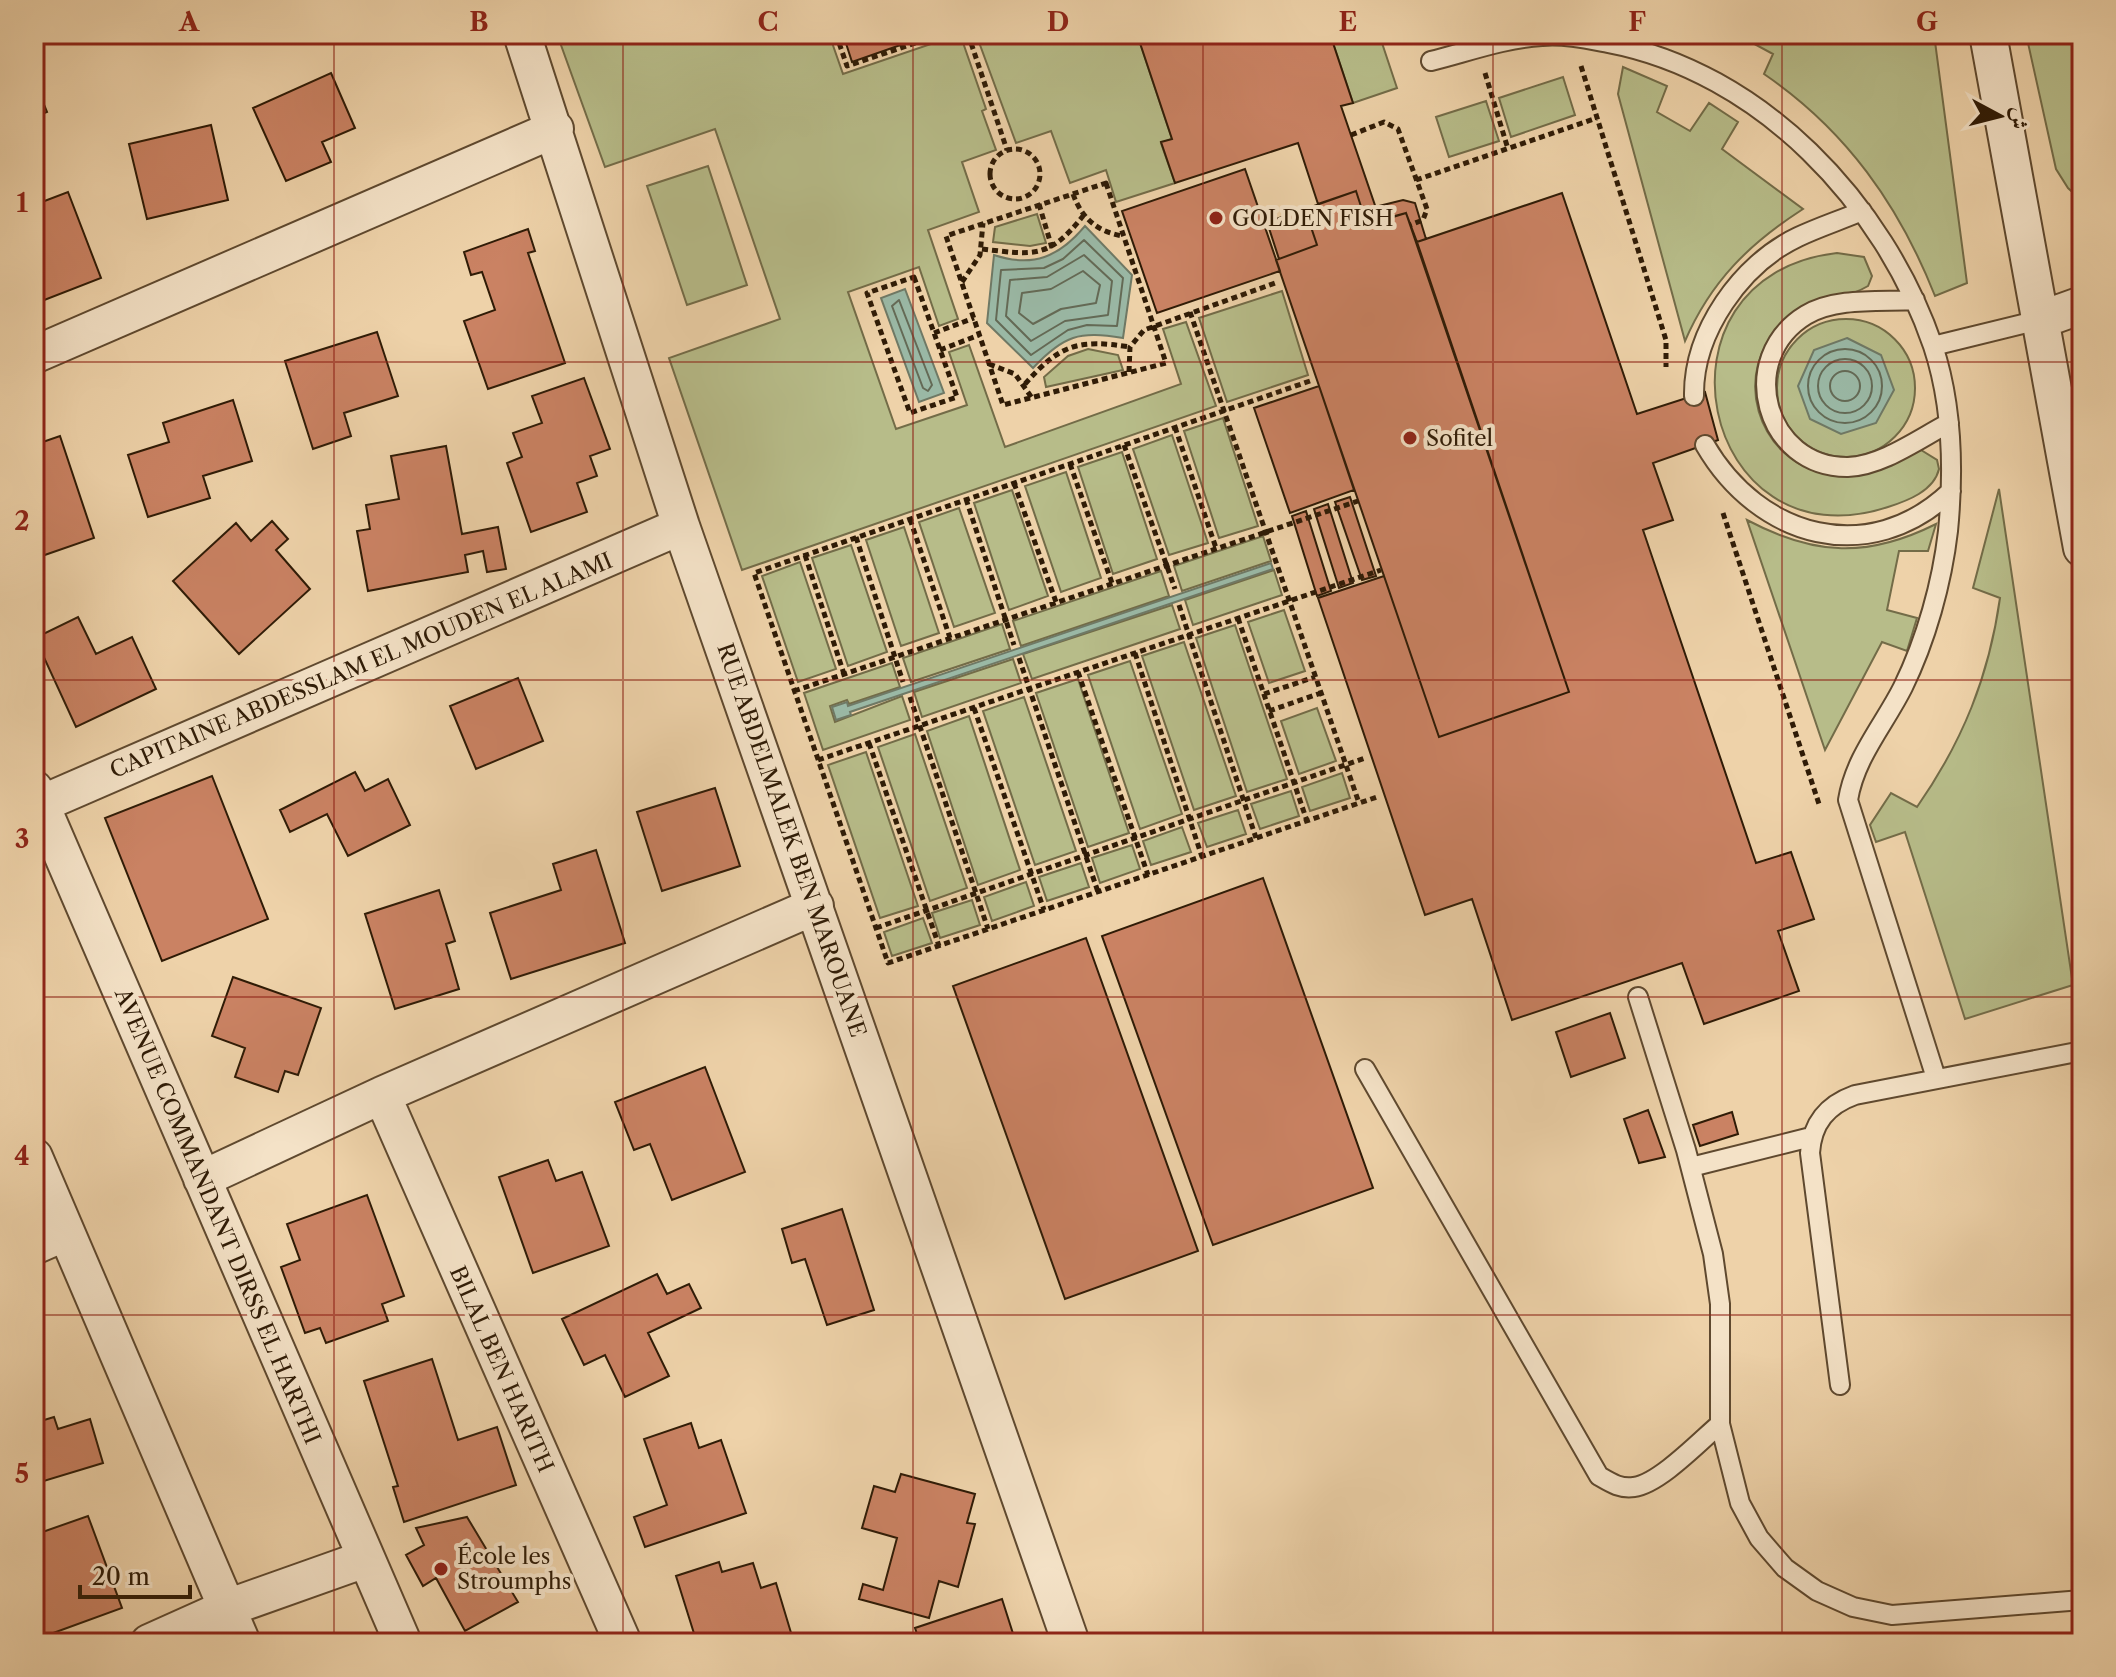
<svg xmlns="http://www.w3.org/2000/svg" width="2116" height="1677" font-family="'Libre Caslon Text',Amiri,serif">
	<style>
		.green { fill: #b7bc89; stroke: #736c48; stroke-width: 2 }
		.water { fill: #9ab8a5; stroke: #6f7965; stroke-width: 2 }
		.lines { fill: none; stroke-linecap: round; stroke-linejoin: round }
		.shore { stroke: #646a56; stroke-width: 2 }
		.building { fill: #ca8263; stroke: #2f1b06; stroke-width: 2 }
		.lane-casing { stroke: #5f492f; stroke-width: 22 }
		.street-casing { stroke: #5f492f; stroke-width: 40 }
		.path { stroke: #2f1b06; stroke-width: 5; stroke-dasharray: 6 4; stroke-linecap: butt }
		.lane { stroke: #f4e2c7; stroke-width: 18 }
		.street { stroke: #f4e2c7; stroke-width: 36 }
		.grid { fill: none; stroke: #8f2418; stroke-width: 2; stroke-opacity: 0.55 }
		.poi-dot { fill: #8f2418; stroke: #f4e2c7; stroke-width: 3 }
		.labels { text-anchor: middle; stroke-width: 8; stroke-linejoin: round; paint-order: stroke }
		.poi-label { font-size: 22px; fill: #2f1b06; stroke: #f4e2c7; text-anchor: start }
		.street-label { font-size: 22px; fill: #2f1b06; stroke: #f4e2c7 }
		.neatline { fill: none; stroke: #8f2418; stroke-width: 3 }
		.grid-label { font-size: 26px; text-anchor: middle; font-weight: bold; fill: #8f2418 }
	</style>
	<rect width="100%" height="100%" fill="#eed2a9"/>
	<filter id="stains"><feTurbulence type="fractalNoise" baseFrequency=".0025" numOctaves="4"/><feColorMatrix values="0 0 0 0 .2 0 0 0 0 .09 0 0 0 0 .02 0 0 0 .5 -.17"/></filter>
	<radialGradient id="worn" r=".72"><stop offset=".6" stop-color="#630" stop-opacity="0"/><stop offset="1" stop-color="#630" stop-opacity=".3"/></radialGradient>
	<path class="green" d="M557,34H829L843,74L960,34L986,109L982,111L996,150L962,162L979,212L928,230L958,319L939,326L919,267L848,292L896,429L967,405L949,352L969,345L1005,447L1181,384L1163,329L1186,322L1216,406L742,570L669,358L780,319L715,129L605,167Z
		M976,34H1137L1172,139L1161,143L1175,183L1116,202L1106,170L1070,183L1051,131L1016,143Z
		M1330,34H1379L1397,88L1353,103Z
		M1736,34H1934L1967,283L1935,296C1899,205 1846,130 1764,74L1773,54Z
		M2026,34H2082V201L2068,188L2056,169Z
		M1623,67L1667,86L1657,112L1690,131L1709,103L1738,122L1722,149L1803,209C1749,244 1711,281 1685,341L1618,94Z
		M1563,77L1575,115L1511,137L1499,98Z
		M1486,101L1499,141L1449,157L1436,117Z
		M708,166L747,285L687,305L647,186Z
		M1037,214L1046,243L1030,246L993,242L995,227Z
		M1837,253L1864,257L1872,276L1868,286C1842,302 1808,299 1784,322C1730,371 1756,461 1828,474C1863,481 1889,459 1921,450L1937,460L1939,469C1934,491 1907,501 1888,507C1700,569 1639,276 1837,253Z
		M1282,291L1308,375L1227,402L1199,318Z
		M1777 388a69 69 0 1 1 138 0a69 69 0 1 1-138 0Z
		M1088,349L1118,355L1123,370L1046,387L1044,377L1068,356Z
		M1223,418L1258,526L1219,538L1184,431Z
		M1172,435L1208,543L1169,555L1133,449Z
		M1122,452L1157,559L1113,574L1078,467Z
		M1066,472L1101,578L1061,592L1025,486Z
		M1999,489L2073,985L1965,1019L1905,832L1876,842L1870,825L1891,793L1917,807C1963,741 1989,676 2000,598L1973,588Z
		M1012,490L1048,596L1009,610L974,503Z
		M959,508L995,613L954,627L919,522Z
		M1747,520C1815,556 1868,558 1936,524L1928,551H1899L1887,610L1917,618L1907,651L1882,642L1825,750Z
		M904,527L939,633L901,646L866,540Z
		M1263,536L1271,561L1182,591L1174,566Z
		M851,545L887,652L848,666L812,558Z
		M800,562L836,669L798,682L762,576Z
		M1274,570L1282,595L1193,625L1185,600Z
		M1161,571L1169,596L1021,646L1013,621Z
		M1172,605L1180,629L1032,679L1023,654Z
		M1284,610L1305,671L1269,683L1248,622Z
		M1002,624L1010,649L911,682L903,658Z
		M1235,625L1287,779L1247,792L1196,638Z
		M1184,642L1236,796L1194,810L1142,656Z
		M1013,659L1021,683L922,717L914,692Z
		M1130,661L1182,814L1140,829L1088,675Z
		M892,663L900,687L849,704L847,700L830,706L835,722L902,696L910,720L823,750L804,693Z
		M1078,679L1129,833L1088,847L1036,693Z
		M1024,697L1076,851L1035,865L983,711Z
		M1317,708L1336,761L1299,774L1281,721Z
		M969,716L1020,870L978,885L927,731Z
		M915,734L967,888L930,901L878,747Z
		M866,752L918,906L880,918L828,765Z
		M1342,773L1350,798L1310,811L1302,787Z
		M1291,791L1299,816L1260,829L1251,804Z
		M1238,810L1246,834L1207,847L1198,823Z
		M1182,827L1191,852L1151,865L1143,841Z
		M1132,845L1140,869L1100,883L1092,858Z
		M1081,863L1089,887L1047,901L1039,877Z
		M1026,882L1034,906L992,921L984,897Z
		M972,900L980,925L940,938L932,913Z
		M923,918L932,943L892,956L884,932Z"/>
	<path class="water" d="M1085,226L1132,275L1123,338C1079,331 1064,335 1033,368L987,323L994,255C1033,268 1059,257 1085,226Z
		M905,289L944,393L919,402L881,298Z
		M1847,338L1881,355L1894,390L1876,423L1841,434L1810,419L1798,386L1814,350Z
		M1271,563L1273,569L850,712L851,715L836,720L832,707L847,702L848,706Z"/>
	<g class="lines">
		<path class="shore" d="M1084,240L1123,278L1117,326L1087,325L1068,330L1031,355L996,320L1001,270L1044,268L1063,259Z
			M1084,255L1112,281L1108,315L1065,321L1031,341L1006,316L1010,280L1047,277Z
			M1083,271L1100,285L1096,303L1061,309L1033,324L1019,313L1022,293L1051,289Z
			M899,300L932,385L928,391L923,388L892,306Z
			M1808 386a37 37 0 1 1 74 0a37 37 0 1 1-74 0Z
			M1818 386a27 27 0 1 1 54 0a27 27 0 1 1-54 0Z
			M1830 386a15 15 0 1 1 30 0a15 15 0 1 1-30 0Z"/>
	</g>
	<path class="building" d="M843,34H932L852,62Z
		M1137,34H1330L1353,103L1341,106L1380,220L1367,225L1356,191L1318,204L1298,143L1175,183L1161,142L1172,139Z
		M331,73L355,128L322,142L331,162L286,181L253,108Z
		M34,80L47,112L34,117Z
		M211,125L228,200L147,219L129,144Z
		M1245,169L1280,271L1157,313L1122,211Z
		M1356,191L1367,225L1406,213L1569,692L1439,737L1276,260L1317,245L1305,209Z
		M68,192L101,278L34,304V205Z
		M1562,193L1637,414L1705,392L1718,440L1653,463L1673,520L1643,530L1756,863L1791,852L1814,919L1778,931L1799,991L1704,1024L1682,963L1512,1020L1472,899L1425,915L1318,598L1384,576L1439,737L1569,692L1417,242Z
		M1403,200L1415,203L1426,239L1417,242L1406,213L1380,220L1375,207Z
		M1305,209L1317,245L1279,259L1267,222Z
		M528,229L535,251L528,253L565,363L488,389L464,321L495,310L482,272L471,275L464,252Z
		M377,332L398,396L344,413L351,436L313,449L285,361Z
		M584,378L610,449L590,456L597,476L577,483L587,512L531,532L507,463L522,457L513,433L542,423L532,396Z
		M1319,386L1354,490L1290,513L1254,408Z
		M233,400L252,461L203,476L210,498L148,517L128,455L169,442L163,423Z
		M60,436L94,538L36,558L34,445Z
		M446,446L462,534L498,527L506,569L487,572L483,551L465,555L468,572L368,591L357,531L370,529L366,505L399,499L391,456Z
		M1350,497L1376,576L1362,580L1335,502Z
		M1328,504L1353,583L1339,588L1314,509Z
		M1306,511L1331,591L1317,596L1292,516Z
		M272,521L288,539L276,550L310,589L239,654L173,581L236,523L251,541Z
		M78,617L96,654L132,637L156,689L76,727L35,638Z
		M518,678L543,741L476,769L450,706Z
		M355,772L365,791L388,779L410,825L348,856L327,814L290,832L280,810Z
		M212,776L268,919L162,961L105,818Z
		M715,788L740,866L662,891L637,812Z
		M596,850L625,943L511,979L490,913L561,890L553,864Z
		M1263,878L1373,1188L1213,1245L1102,936Z
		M439,890L455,941L446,944L459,989L395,1009L365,914Z
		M1086,938L1198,1251L1065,1299L953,986Z
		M233,977L321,1008L298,1075L285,1071L278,1092L235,1077L245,1048L212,1036Z
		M1610,1013L1625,1058L1571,1077L1556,1032Z
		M705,1067L745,1172L672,1200L650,1144L634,1150L615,1102Z
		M1648,1110L1665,1157L1639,1163L1624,1119Z
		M1732,1112L1738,1134L1700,1146L1693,1125Z
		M548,1160L556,1181L582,1172L609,1246L533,1273L499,1177Z
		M367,1195L404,1296L382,1304L388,1321L326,1343L320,1328L305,1333L281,1267L300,1260L287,1224Z
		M842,1209L874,1310L827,1325L805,1259L792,1263L782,1229Z
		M657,1274L667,1294L689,1284L701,1308L648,1333L669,1376L625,1397L605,1355L584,1365L562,1319Z
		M432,1359L458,1440L497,1427L516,1485L404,1522L393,1487L398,1486L364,1381Z
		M54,1417L58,1429L90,1419L103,1463L34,1484V1423Z
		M691,1423L699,1448L721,1440L746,1513L645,1547L634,1517L667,1505L644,1439Z
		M901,1474L975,1494L967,1523L975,1524L958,1587L939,1581L929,1618L859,1599L863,1584L883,1590L897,1538L862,1528L874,1486L895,1492Z
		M88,1516L122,1608L34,1640V1535Z
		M467,1517L518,1602L465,1631L436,1578L423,1586L406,1555L424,1545L416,1528Z
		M719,1562L722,1572L753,1563L761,1588L776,1583L792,1636L768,1643H697L676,1576Z
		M1002,1599L1016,1643H920L915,1628Z"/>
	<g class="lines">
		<g class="lane-casing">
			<path id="lane" d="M1431,61C1467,52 1505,38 1542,36C1564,34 1587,39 1608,43C1761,72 1884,203 1933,346C1953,406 1954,469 1948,531C1942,583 1926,640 1903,687C1884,725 1855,757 1848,800L1936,1078
				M1915,300C1881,302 1836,297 1806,315C1735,358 1765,468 1848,467C1882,466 1920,438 1949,423
				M1933,346L2043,319
				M1694,396C1693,332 1741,264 1798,237C1819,227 1841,220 1862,211
				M1705,445C1759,538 1869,569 1951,491
				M1638,997L1686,1150L1713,1254L1720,1304V1424L1740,1503L1759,1538L1785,1568L1817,1591L1853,1607L1892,1615L2082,1600
				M1365,1069L1599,1476C1611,1483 1620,1489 1634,1487C1659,1484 1700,1441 1720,1424
				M1691,1167L1811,1137
				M1840,1385L1810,1153C1812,1123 1827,1105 1855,1095L2082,1051"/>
		</g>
		<g class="street-casing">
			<path id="street" d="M522,34L681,526L1071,1643
				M1988,34L2082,548
				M2043,319L2082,305
				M34,355L555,129
				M34,789L403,1643
				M41,804L681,526
				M382,1095L623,1643
				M34,1157L242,1643
				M202,1179L382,1095L815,906
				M34,1246L66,1232
				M149,1643L227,1608L365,1559"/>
		</g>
		<path class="path" d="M836,34L847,66L942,34
			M968,34L1007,150
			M1581,66L1666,340V367
			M1485,73L1508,149
			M1351,135L1384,122L1398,129L1427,209L1423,220L1410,225
			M990 174a25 25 0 1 1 50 0a25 25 0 1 1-50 0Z
			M1416,180L1597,118
			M1106,183L1166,363L1003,405L946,236Z
			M1073,194C1082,219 1098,232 1123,236
			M1039,204L1052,248
			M982,249C1034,255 1049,259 1083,216
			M914,277L957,397L910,413L867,293Z
			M962,282L980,255L983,223
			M1190,312L1359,803
			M934,333L974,318
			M940,350L979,335
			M989,364L1015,374L1032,398
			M1129,372L1130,347L1144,330L1278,282
			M1310,381L754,573L888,963L1377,797
			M1025,384C1060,344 1079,339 1130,347
			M1175,427L1216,548
			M1124,445L1175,589
			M1070,464L1112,583
			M1014,483L1056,602
			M966,499L1014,645
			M1723,513L1819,804
			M910,519L950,638
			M856,537L903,682
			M805,555L844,674
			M1179,605L1256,838
			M1238,618L1307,821
			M1135,653L1202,857
			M1019,658L1098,892
			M1078,672L1148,875
			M794,691L1358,501
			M1264,694L1315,677
			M910,697L988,929
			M974,708L1044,910
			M1269,711L1321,693
			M869,743L939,946
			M818,760L1381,570
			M876,928L1365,758"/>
		<use href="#lane" class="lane"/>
		<use href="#street" class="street"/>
	</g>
	<path class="grid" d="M334,34V1643M623,34V1643M913,34V1643M1203,34V1643M1493,34V1643M1782,34V1643M34,362H2082M34,680H2082M34,997H2082M34,1315H2082"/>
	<g class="poi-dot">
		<circle cx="1216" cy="218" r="8"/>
		<circle cx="1410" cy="438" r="8"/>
		<circle cx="441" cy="1569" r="8"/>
	</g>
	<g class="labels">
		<g class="poi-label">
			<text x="1232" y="226">GOLDEN FISH</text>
			<text x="1426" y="446">Sofitel</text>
			<text x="457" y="1564">École les<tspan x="457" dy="25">Stroumphs</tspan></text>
		</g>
		<g class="street-label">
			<text transform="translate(361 665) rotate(-23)" y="8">CAPITAINE ABDESSLAM EL MOUDEN EL ALAMI</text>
			<text transform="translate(792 840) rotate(71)" y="8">RUE ABDELMALEK BEN MAROUANE</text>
			<text transform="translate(218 1216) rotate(67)" y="8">AVENUE COMMANDANT DIRSS EL HARTHI</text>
			<text transform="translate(502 1369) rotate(66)" y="8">BILAL BEN HARITH</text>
		</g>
	</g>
	<rect width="2116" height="1677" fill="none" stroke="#eed2a9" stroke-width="88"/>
	<g transform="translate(2000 116) rotate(97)" stroke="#f4e2c7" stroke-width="6" paint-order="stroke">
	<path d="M0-6L14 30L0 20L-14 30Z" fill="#2f1b06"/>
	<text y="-12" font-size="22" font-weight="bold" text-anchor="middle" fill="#2f1b06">ش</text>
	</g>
	<path d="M80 1585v12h110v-12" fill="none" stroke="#2f1b06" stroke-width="4"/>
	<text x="92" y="1585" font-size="24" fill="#2f1b06" stroke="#f4e2c7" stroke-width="6" paint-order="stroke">20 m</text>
	<rect x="44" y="44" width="2028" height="1589" class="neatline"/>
	<g class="grid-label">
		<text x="189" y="31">A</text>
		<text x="479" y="31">B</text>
		<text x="768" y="31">C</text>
		<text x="1058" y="31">D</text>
		<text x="1348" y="31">E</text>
		<text x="1637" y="31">F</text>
		<text x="1927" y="31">G</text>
		<text x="22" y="212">1</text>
		<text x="22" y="530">2</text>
		<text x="22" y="848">3</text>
		<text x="22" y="1165">4</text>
		<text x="22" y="1483">5</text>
	</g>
	<rect width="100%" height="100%" filter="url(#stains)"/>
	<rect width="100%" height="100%" fill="url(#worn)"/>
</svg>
